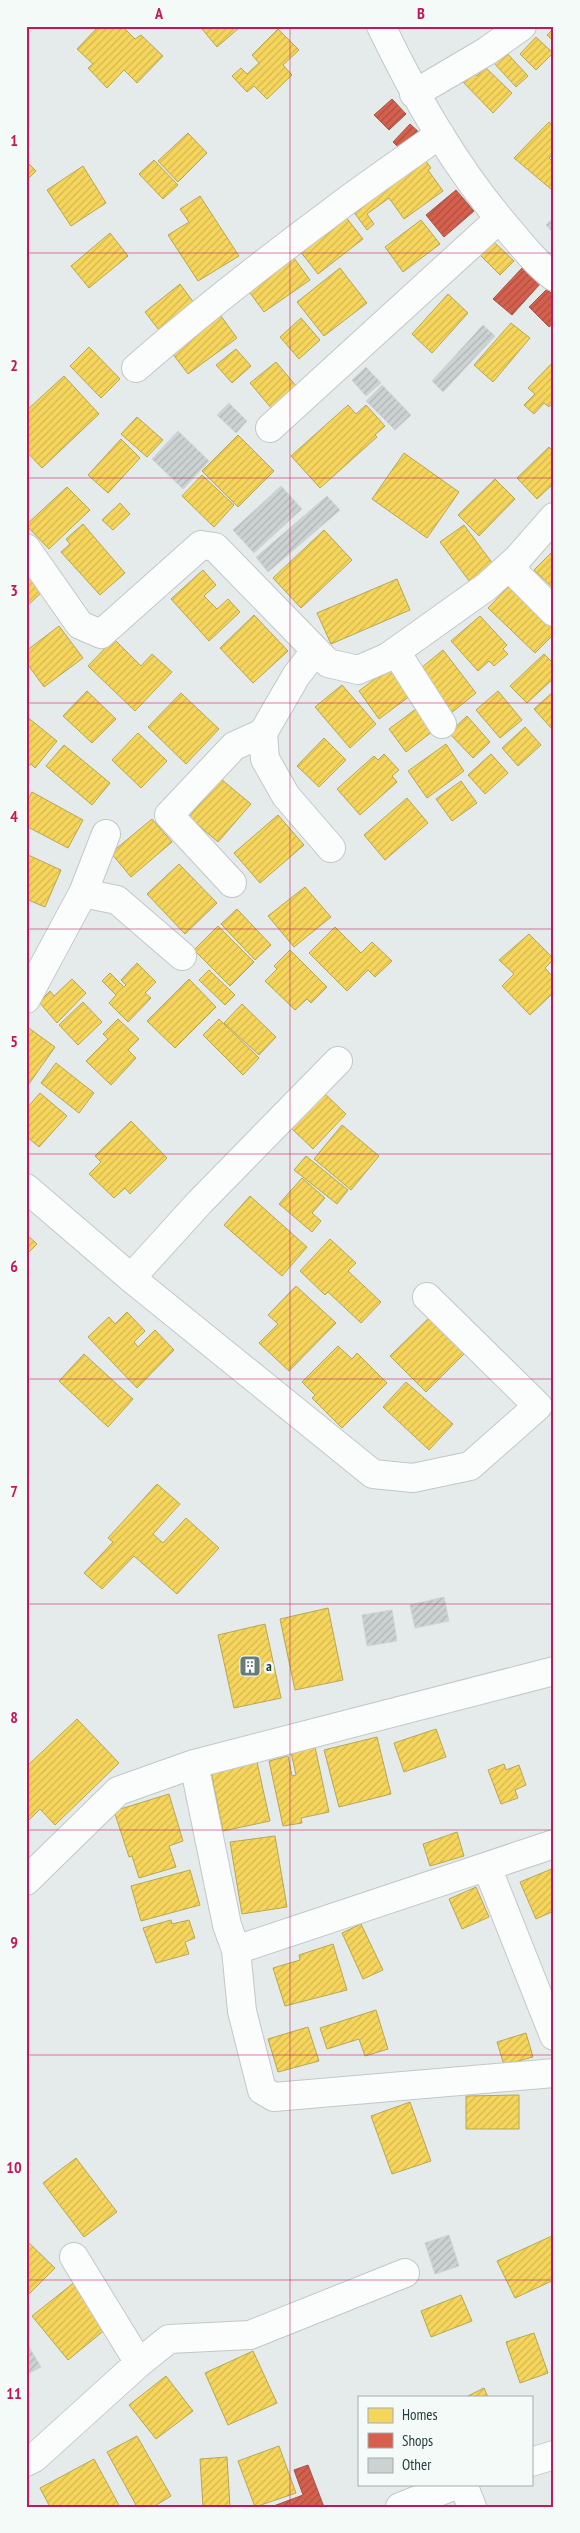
<svg xmlns="http://www.w3.org/2000/svg" width="580" height="2533" font-family="'PT Sans Narrow',sans-serif">
	<style>
		.homes { fill: url(#homes-hatch); stroke: #b6a853 }
		.shops { fill: url(#shops-hatch); stroke: #a05648 }
		.building { fill: url(#building-hatch); stroke: #ced4d3 }
		.lines { fill: none; stroke-linecap: round; stroke-linejoin: round }
		.minor-casing { stroke: #c2c8c7; stroke-width: 30 }
		.minor { stroke: #fbfcfc; stroke-width: 28 }
		.grid { fill: none; stroke: #c2185b; stroke-width: 1; stroke-opacity: 0.55 }
		.labels { text-anchor: middle; stroke-width: 5; stroke-linejoin: round; paint-order: stroke }
		.poi-label { font-size: 14px; font-weight: bold; fill: #223f3d; stroke: #f4faf8; text-anchor: start }
		.neatline { fill: none; stroke: #c2185b; stroke-width: 2 }
		.grid-label { font-size: 16px; text-anchor: middle; font-weight: bold; fill: #c2185b }
	</style>
	<defs>
		<pattern id="homes-hatch" width="6" height="6" patternUnits="userSpaceOnUse" patternTransform="scale(1.25)"><rect width="6" height="6" fill="#f6d55c"/><path d="M-1 1l2-2M0 6l6-6M5 7l2-2" fill="none" stroke="#d3b851"/></pattern>
		<pattern id="shops-hatch" width="6" height="6" patternUnits="userSpaceOnUse" patternTransform="scale(1.25)"><rect width="6" height="6" fill="#d6604d"/><path d="M-1 1l2-2M0 6l6-6M5 7l2-2" fill="none" stroke="#ad5141"/></pattern>
		<pattern id="building-hatch" width="6" height="6" patternUnits="userSpaceOnUse" patternTransform="scale(1.25)"><rect width="6" height="6" fill="#ccd2d1"/><path d="M-1 1l2-2M0 6l6-6M5 7l2-2" fill="none" stroke="#afb5b4"/></pattern>
	</defs>
	<rect width="100%" height="100%" fill="#e5ebea"/>
	<path class="homes" d="M99,26H122L135,39L141,35L163,56L137,83L124,70L107,88L88,68L93,64L77,49Z
		M205,26H238L239,28L217,47L202,29Z
		M554,28V42L547,35Z
		M278,29L299,50L283,65L292,75L267,99L254,86L247,92L232,76L241,68L247,74L259,63L252,55Z
		M536,37L553,53L536,70L520,54Z
		M505,51L528,76L516,87L493,62Z
		M485,67L512,93L493,113L460,79L470,69L477,76Z
		M549,122L554,126V153L549,158L554,163L552,190L514,158Z
		M188,133L207,153L178,182L158,161Z
		M422,156L431,168L428,170L443,191L404,219L389,198L367,214L374,224L367,230L350,207Z
		M154,160L178,185L163,199L139,174Z
		M26,161L36,171L26,181Z
		M83,166L106,203L71,226L47,190Z
		M200,196L239,256L198,281L168,235L189,222L180,209Z
		M345,216L363,239L318,274L300,251Z
		M421,220L440,244L403,272L385,247Z
		M110,233L128,256L89,288L71,266Z
		M493,241L514,261L500,275L480,255Z
		M291,254L310,280L264,312L245,286Z
		M340,268L367,303L324,336L297,302Z
		M180,284L197,307L162,334L145,312Z
		M448,294L468,313L432,353L412,334Z
		M218,312L237,338L188,374L169,349Z
		M301,318L320,340L299,359L280,337Z
		M511,323L530,338L493,382L474,365Z
		M89,347L120,379L101,398L70,366Z
		M236,349L251,366L232,383L216,365Z
		M554,361V401L549,407L544,403L534,414L524,405L535,394L528,388Z
		M276,362L297,387L272,409L250,383Z
		M64,376L99,414L42,468L26,451V411Z
		M348,405L356,414L366,405L385,426L375,435L377,437L320,488L291,456Z
		M137,417L163,440L147,457L121,434Z
		M238,435L274,471L238,507L202,471Z
		M121,439L140,458L108,493L88,475Z
		M549,447L554,452V483L537,499L517,478Z
		M404,453L459,492L427,538L372,499Z
		M202,475L234,505L214,527L182,496Z
		M495,479L515,499L479,536L458,515Z
		M67,487L90,510L49,549L26,525Z
		M120,503L130,514L113,530L102,520Z
		M83,524L125,573L100,595L61,552L70,544L66,539Z
		M464,525L493,564L470,582L440,542Z
		M324,530L352,560L301,608L273,578Z
		M554,550V589L534,570Z
		M203,570L216,585L204,596L217,609L228,599L240,612L209,641L171,599Z
		M26,572L44,590L26,607Z
		M397,579L410,610L331,644L317,613Z
		M512,583L554,625V634L535,653L488,608Z
		M254,615L288,651L253,683L220,648Z
		M480,616L507,645L503,649L508,654L494,666L489,661L478,671L451,641Z
		M59,626L83,658L44,687L26,662V651Z
		M114,639L141,666L152,654L172,672L135,711L88,666Z
		M443,650L476,693L450,714L416,672Z
		M544,654L554,664V678L527,703L510,686Z
		M393,665L414,693L379,719L359,691Z
		M342,685L376,724L350,748L315,707Z
		M87,691L116,719L92,743L63,716Z
		M498,691L522,720L500,738L476,710Z
		M554,691V727L552,729L534,709Z
		M181,693L219,729L186,764L148,727Z
		M420,706L437,728L406,752L389,729Z
		M26,716L57,741L35,768L31,764L26,769Z
		M467,716L490,742L473,758L449,733Z
		M525,727L541,745L518,766L502,748Z
		M138,733L167,761L141,788L112,760Z
		M324,738L346,760L319,787L297,766Z
		M446,744L464,771L427,798L408,771Z
		M64,745L110,783L92,805L46,766Z
		M384,754L399,770L392,776L397,782L360,815L337,789L374,756L378,760Z
		M491,754L508,773L485,794L468,775Z
		M221,779L251,804L218,842L189,817Z
		M461,781L477,803L452,821L436,799Z
		M32,792L83,820L68,848L26,826V803Z
		M407,798L428,823L385,860L364,835Z
		M278,815L304,845L260,883L234,853Z
		M152,819L172,842L131,877L111,853Z
		M26,854L61,870L45,907L26,899Z
		M179,864L217,903L185,934L147,894Z
		M305,887L331,917L294,947L268,916Z
		M237,909L271,945L255,960L221,924Z
		M218,926L254,962L230,986L194,950Z
		M335,927L361,953L372,942L392,961L375,977L368,970L347,991L309,953Z
		M529,934L554,959L545,968L554,978L552,994L530,1015L502,986L514,974L499,960Z
		M290,950L327,987L311,1003L307,999L295,1010L265,981L277,969L274,966Z
		M137,963L156,982L145,993L151,998L128,1022L109,1003L116,995L102,981L110,973L124,987L126,985L121,980Z
		M209,970L235,995L225,1005L199,980Z
		M72,979L86,993L57,1023L39,1002L50,991L54,996Z
		M189,979L216,1007L175,1048L147,1021Z
		M83,1002L102,1022L78,1045L59,1025Z
		M242,1004L276,1037L259,1055L224,1023Z
		M118,1019L139,1039L128,1050L136,1058L111,1085L86,1061L108,1039L103,1034Z
		M219,1019L259,1058L243,1075L203,1035Z
		M26,1026L55,1047L26,1088Z
		M56,1063L94,1093L79,1113L41,1083Z
		M323,1092L346,1114L313,1149L290,1127Z
		M40,1093L67,1116L39,1147L26,1136V1109Z
		M131,1121L167,1158L130,1194L125,1188L114,1198L89,1174L101,1162L95,1156Z
		M342,1125L379,1156L351,1190L314,1159Z
		M306,1156L348,1190L337,1204L294,1170Z
		M302,1178L325,1198L312,1213L321,1221L312,1232L279,1204Z
		M250,1196L307,1247L282,1276L224,1225Z
		M26,1234L37,1244L26,1255Z
		M330,1239L356,1263L348,1271L381,1302L361,1323L328,1292L325,1295L300,1271Z
		M296,1286L336,1323L289,1371L259,1343L278,1324L268,1315Z
		M127,1312L145,1331L134,1342L138,1347L155,1330L174,1350L137,1388L88,1337L109,1317L115,1324Z
		M433,1314L469,1349L426,1392L390,1356Z
		M338,1346L352,1359L357,1353L387,1383L342,1428L312,1398L315,1395L302,1382Z
		M84,1354L133,1399L108,1427L59,1381Z
		M406,1382L453,1424L429,1450L383,1407Z
		M157,1484L180,1504L153,1534L163,1543L186,1518L219,1548L177,1594L134,1556L102,1589L84,1573L113,1542L108,1538Z
		M328,1608L343,1680L295,1690L280,1619Z
		M265,1624L281,1698L234,1708L218,1635Z
		M77,1719L119,1763L55,1825L40,1809L26,1823V1767Z
		M436,1729L446,1757L404,1772L394,1743Z
		M377,1737L391,1794L339,1807L324,1750Z
		M315,1747L329,1812L301,1818L302,1823L283,1826L269,1761L288,1756L292,1776L296,1775L291,1752Z
		M257,1762L270,1821L223,1831L211,1772Z
		M504,1764L506,1770L519,1765L526,1785L515,1790L518,1798L501,1804L488,1770Z
		M169,1794L183,1841L169,1846L176,1867L139,1878L132,1856L129,1857L114,1811Z
		M457,1832L464,1856L430,1866L423,1844Z
		M275,1836L287,1907L242,1914L230,1842Z
		M554,1868V1911L536,1919L520,1882Z
		M190,1870L200,1905L141,1921L131,1886Z
		M476,1887L489,1917L462,1929L449,1899Z
		M171,1920L172,1924L189,1920L195,1938L185,1942L189,1954L156,1963L143,1928Z
		M361,1924L383,1970L363,1979L342,1933Z
		M333,1944L347,1990L285,2006L273,1968L300,1960L299,1955Z
		M376,2010L388,2049L365,2056L359,2039L327,2049L320,2028Z
		M308,2027L319,2061L278,2072L268,2039Z
		M526,2033L533,2057L504,2065L497,2042Z
		M519,2095V2129H466V2096Z
		M410,2102L431,2161L392,2174L371,2116Z
		M76,2158L117,2212L84,2237L43,2183Z
		M554,2235V2280L515,2298L497,2261Z
		M26,2240L55,2268L26,2297Z
		M76,2281L112,2324L68,2360L32,2316Z
		M461,2295L472,2321L431,2337L421,2311Z
		M534,2333L548,2373L520,2383L506,2342Z
		M253,2351L277,2403L228,2425L205,2373Z
		M166,2376L193,2411L156,2439L129,2405Z
		M484,2388L488,2397H466Z
		M137,2436L171,2496L153,2507H137L107,2452Z
		M279,2446L296,2493L255,2507L238,2461Z
		M227,2457L230,2507H203L200,2459Z
		M94,2459L120,2507H50L40,2488Z"/>
	<path class="shops" d="M392,99L406,114L389,130L374,115Z
		M410,124L422,135L404,153L393,142Z
		M456,190L474,211L444,237L426,215Z
		M522,268L540,284L512,315L493,299Z
		M547,289L554,296V323L549,327L529,307Z
		M308,2465L324,2507H271L303,2495L294,2470Z"/>
	<path class="building" d="M554,218V234L546,225Z
		M483,325L495,336L443,392L432,381Z
		M366,367L381,383L366,396L352,380Z
		M382,385L411,415L395,430L366,401Z
		M229,403L247,421L236,433L217,415Z
		M178,431L209,461L183,489L152,459Z
		M281,486L302,509L254,553L233,530Z
		M327,496L340,510L268,572L256,557Z
		M444,1597L449,1621L415,1628L410,1605Z
		M392,1610L397,1641L367,1646L362,1615Z
		M449,2235L459,2266L435,2274L425,2243Z
		M26,2342L41,2367L26,2375Z"/>
	<g class="lines">
		<g class="minor-casing">
			<path id="minor" d="M381,26C416,99 456,169 509,230C523,247 537,264 554,277
				M414,94L487,51L522,26
				M136,368C198,314 263,263 329,214C365,186 403,161 440,134
				M270,428L499,219
				M26,548L80,625L101,634L201,545L215,547L328,663L358,670L388,657L486,587L518,558L554,517
				M509,567L554,612
				M315,651L296,676L263,733L265,759L286,796L331,848
				M396,652L442,724
				M232,883L169,815L234,746L263,733
				M83,893L117,900L182,956
				M26,999L83,893L106,834
				M26,1188L131,1278L373,1474L413,1478L470,1466L538,1406L427,1297
				M131,1278L199,1203L338,1061
				M194,1764L227,1925L236,1950L554,1844
				M487,1867L554,2036
				M26,1881L118,1791L194,1764L554,1671
				M236,1950L242,2011L262,2090L274,2097L554,2073
				M74,2257L139,2363
				M26,2462L34,2458L139,2363L169,2339L250,2335L405,2273
				M531,2462L554,2455
				M463,2484L472,2507
				M400,2507L458,2484"/>
		</g>
		<use href="#minor" class="minor"/>
	</g>
	<path class="grid" d="M290,26V2507M26,253H554M26,478H554M26,703H554M26,929H554M26,1154H554M26,1379H554M26,1604H554M26,1830H554M26,2055H554M26,2280H554"/>
	<defs>
		<g id="building-square" transform="scale(1.125)"><rect x="-9" y="-9" width="18" height="18" rx="4" fill="#667b7a" stroke="#f4faf8"/><path d="M-4-6H4V6H1V3H-1V6H-4ZM-2.5-4.3h1.7v1.8h-1.7ZM.8-4.3h1.7v1.8H.8ZM-2.5-1h1.7V.8h-1.7ZM.8-1h1.7V.8H.8Z" fill="#fff"/></g>
	</defs>
	<g fill-rule="evenodd">
		<use href="#building-square" x="250" y="1666"/>
	</g>
	<g class="labels">
		<g class="poi-label">
			<text x="266" y="1671">a</text>
		</g>
	</g>
	<rect width="580" height="2533" fill="none" stroke="#f4faf8" stroke-width="55"/>
	<rect x="358" y="2396" width="175" height="90" fill="#f4faf8" stroke="#a0afad"/>
	<rect x="368" y="2408" width="25" height="15" fill="#f6d55c" stroke="#a0afad"/>
	<text x="402" y="2420" font-size="15" fill="#223f3d">Homes</text>
	<rect x="368" y="2433" width="25" height="15" fill="#d6604d" stroke="#a0afad"/>
	<text x="402" y="2446" font-size="15" fill="#223f3d">Shops</text>
	<rect x="368" y="2458" width="25" height="15" fill="#ccd2d1" stroke="#a0afad"/>
	<text x="402" y="2470" font-size="15" fill="#223f3d">Other</text>
	<rect x="28" y="28" width="524" height="2478" class="neatline"/>
	<g class="grid-label">
		<text x="159" y="19">A</text>
		<text x="421" y="19">B</text>
		<text x="14" y="146">1</text>
		<text x="14" y="371">2</text>
		<text x="14" y="596">3</text>
		<text x="14" y="822">4</text>
		<text x="14" y="1047">5</text>
		<text x="14" y="1272">6</text>
		<text x="14" y="1497">7</text>
		<text x="14" y="1723">8</text>
		<text x="14" y="1948">9</text>
		<text x="14" y="2173">10</text>
		<text x="14" y="2399">11</text>
	</g>
</svg>
